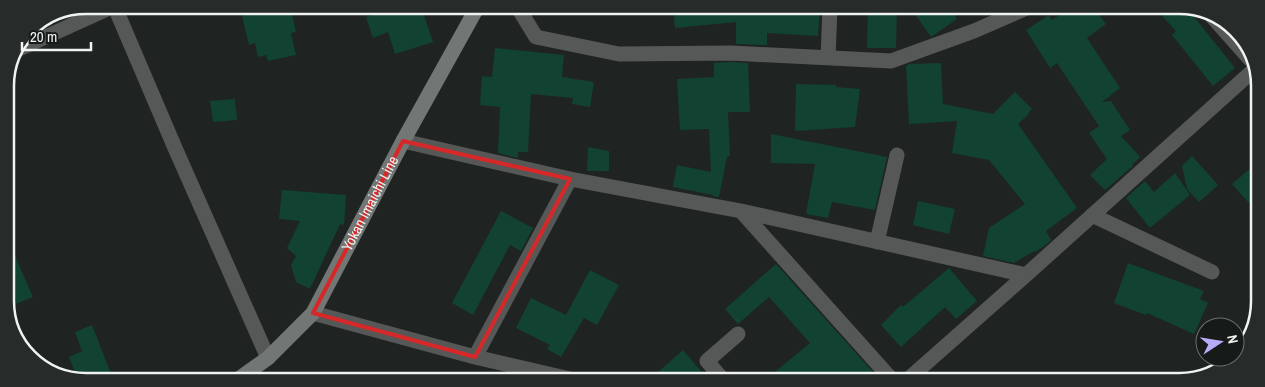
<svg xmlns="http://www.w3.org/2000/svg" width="1265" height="387" font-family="'Archivo Narrow',sans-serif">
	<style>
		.building { fill: #114232 }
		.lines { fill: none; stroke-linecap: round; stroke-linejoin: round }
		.street { stroke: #565857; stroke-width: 15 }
		.secondary { stroke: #727674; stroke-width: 15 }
		.marked { fill: none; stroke: #d62828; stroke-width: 4; stroke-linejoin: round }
		.labels { text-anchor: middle; stroke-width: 4; stroke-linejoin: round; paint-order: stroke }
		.street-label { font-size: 15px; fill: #eff3f1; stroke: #161b19 }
		.rim { fill: none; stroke: #eff3f1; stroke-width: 2.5 }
	</style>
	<rect width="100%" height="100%" fill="#1f2422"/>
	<path class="building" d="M247,5L290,6L296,32L291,33L296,55L268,61L266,55L258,57L255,43L249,45L241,11L247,9Z
		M398,6H421L433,42L395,54L388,32L373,38L366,17Z
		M673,6L820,7L818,36L767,33V45L736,44V22L675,28Z
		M868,7H897L896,48H867Z
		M910,7H949L957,19L931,37Z
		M1070,8H1094L1106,24L1087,38L1120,88L1102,102L1111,101L1130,130L1121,136L1140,157L1132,165L1133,166L1105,190L1090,175L1107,159L1089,133L1099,126L1057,63L1050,68L1026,30L1049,15L1052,20Z
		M1155,8H1187L1235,68L1213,86L1172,35L1176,31Z
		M495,48L564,55L562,77L594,82L590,107L572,104L573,98L531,94L528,152H518V158L498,153L500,107L480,105L482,76L492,77Z
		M731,62L748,63L750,112H728L730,156L727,157L719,197L713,196V195L673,187L677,165L711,172L709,129L680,130L677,79L714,77V63Z
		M941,63L943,104L993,114L1015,92L1032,109L1028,113L1029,114L1018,124L1077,208L1046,231L1051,240L1043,247L1035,252L1034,251L1014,263L983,256L989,228L1025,204L989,160L952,153L957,121L909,124L906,66L909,64Z
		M796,84L836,85V87L860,89L855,127L795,131Z
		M235,99L237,120L213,122L210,101Z
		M771,134L887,157L875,210L832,202L828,218L806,214L815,164L771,163Z
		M588,147L609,151V171H587Z
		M1192,156L1218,185L1199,202L1187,189L1182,166Z
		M1258,162V213L1232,184Z
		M1175,173L1190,195L1150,228L1126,198L1145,181L1154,192Z
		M282,190L346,195L344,225L340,224L310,289L296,282L291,265L296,256L287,248L300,221L279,219Z
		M918,201L955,209L949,234L913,225Z
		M501,211L533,228L521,251L510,245L473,315L452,303Z
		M6,235L33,297L6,308Z
		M1128,263L1204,291L1200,299L1208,303L1194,334L1147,313L1146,315L1114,303Z
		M776,264L881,381H764L810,343L769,297L738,324L725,309Z
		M949,268L977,301L956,319L945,307L901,347L881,325L901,305L903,307Z
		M590,270L619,285L597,325L584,318L561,357L547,349L550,345L516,328L531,298L566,315Z
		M92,325L113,379H78L69,357L82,351L75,332Z
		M683,350L709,381H648Z"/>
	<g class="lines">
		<path class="street" d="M114,5L175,148L268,358
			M517,6L536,37L619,54L731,53L891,61L974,31L1029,7
			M1209,13L1257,67
			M19,49L116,5
			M828,58L830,7
			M403,141L570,179L741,211L1026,275
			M741,211L893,381
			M1092,215L1212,272
			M877,242L897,155
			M313,313L475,357L570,379L571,380
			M475,357L570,179
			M724,381L707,361L738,334
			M906,381L1026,275L1257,67"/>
		<path class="secondary" id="s1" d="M237,380L268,358L313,313L403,141L478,6"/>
	</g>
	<path class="marked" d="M403,141L570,179L475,357L313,313Z"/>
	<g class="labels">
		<g class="street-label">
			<text dy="5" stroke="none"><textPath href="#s1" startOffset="225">Yokan Imaichi Line</textPath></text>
		</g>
	</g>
	<path d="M0 0H1265V387H0ZM86 14H1179A72 72 0 0 1 1251 86V301A72 72 0 0 1 1179 373H86A72 72 0 0 1 14 301V86A72 72 0 0 1 86 14Z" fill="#272c2a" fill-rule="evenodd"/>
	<path class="rim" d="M86 14H1179A72 72 0 0 1 1251 86V301A72 72 0 0 1 1179 373H86A72 72 0 0 1 14 301V86A72 72 0 0 1 86 14Z"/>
	<g transform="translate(1220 342) rotate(78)"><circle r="24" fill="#161b19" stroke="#6d716f"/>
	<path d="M0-4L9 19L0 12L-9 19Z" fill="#b7abf7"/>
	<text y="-8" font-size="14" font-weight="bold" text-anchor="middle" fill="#eff3f1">N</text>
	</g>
	<path d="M22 42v8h69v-8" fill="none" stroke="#eff3f1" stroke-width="2.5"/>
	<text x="30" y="42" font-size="15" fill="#eff3f1" stroke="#161b19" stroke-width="4" paint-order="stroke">20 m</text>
</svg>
